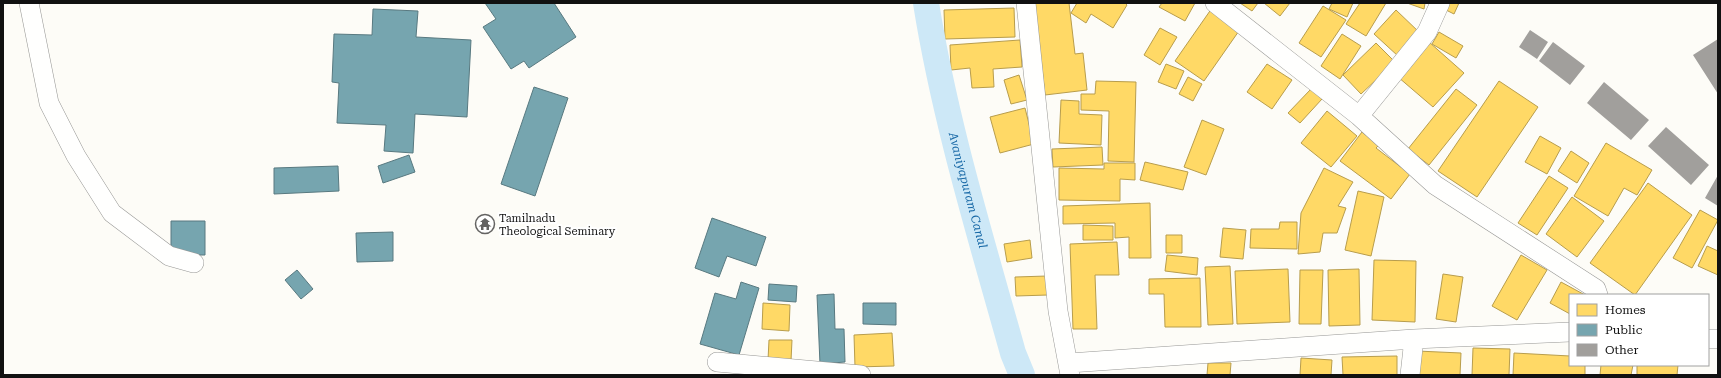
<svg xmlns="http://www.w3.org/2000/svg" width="1721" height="378" font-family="'Roboto Serif',serif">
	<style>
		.homes { fill: #ffd966; stroke: #b89d4c }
		.public { fill: #76a5af; stroke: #587980 }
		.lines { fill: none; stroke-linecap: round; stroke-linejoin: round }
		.canal { stroke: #cde8f7; stroke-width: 26 }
		.building { fill: #a19f9c }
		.minor-casing { stroke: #979795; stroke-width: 20 }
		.minor { stroke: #fffffe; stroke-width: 19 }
		.labels { text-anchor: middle; stroke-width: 4; stroke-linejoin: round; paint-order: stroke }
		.poi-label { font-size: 11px; fill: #111; stroke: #fff; text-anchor: start }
		.water-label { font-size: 12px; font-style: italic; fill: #1768a6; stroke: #fff }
	</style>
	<rect width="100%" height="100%" fill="#fdfcf7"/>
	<path class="homes" d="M1034,3H1069L1075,54L1083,53L1087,90L1045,95Z
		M1077,3H1125L1127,5L1113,28L1091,14L1086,23L1071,13Z
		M1162,3H1195L1185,21L1159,7Z
		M1240,3H1258L1252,11Z
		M1264,3H1290L1280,16Z
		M1332,3H1353L1347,17L1329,9Z
		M1360,3H1386L1366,36L1346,24Z
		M1407,3H1425L1424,9Z
		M1444,3H1459L1454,14L1442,8Z
		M1323,6L1346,20L1321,57L1299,43Z
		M1014,8L1015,37L945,39L944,10Z
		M1212,8L1241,28L1204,81L1175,61Z
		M1396,10L1420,33L1398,56L1374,34Z
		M1160,28L1177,37L1160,65L1144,55Z
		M1439,32L1463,46L1456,58L1432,44Z
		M1342,34L1361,46L1340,79L1321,66Z
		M1020,40L1022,67L993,69L994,87L972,88L970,68L951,70L950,45Z
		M1429,42L1464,73L1433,107L1398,77Z
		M1376,43L1395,62L1361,94L1343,75Z
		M1166,64L1184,71L1176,89L1158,82Z
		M1267,64L1292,80L1272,109L1247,92Z
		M1019,75L1027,100L1011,104L1004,80Z
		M1188,77L1202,84L1193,101L1179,94Z
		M1096,81L1136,82L1134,162L1108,161L1109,111L1081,110V94H1095Z
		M1499,81L1538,107L1477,197L1438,171Z
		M1311,89L1322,99L1300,123L1288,113Z
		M1456,89L1477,105L1429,165L1408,149Z
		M1061,100L1079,101V114L1102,115L1101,145L1059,143Z
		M1025,108L1034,144L1000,153L990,117Z
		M1327,111L1357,136L1331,167L1301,143Z
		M1202,120L1224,129L1206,175L1184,167Z
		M1362,132L1379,145L1376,148L1410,174L1391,199L1340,161Z
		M1540,136L1561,148L1547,174L1525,162Z
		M1606,143L1652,170L1637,195L1624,188L1608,216L1574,196Z
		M1102,147L1103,165L1053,167L1052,149Z
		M1571,151L1589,163L1577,183L1558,171Z
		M1145,162L1188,172L1183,190L1140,180Z
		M1104,163H1135V180L1120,179V201L1059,200V168L1104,169Z
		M1324,168L1353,182L1338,206L1346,208L1337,233H1323L1320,252L1298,254L1301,213Z
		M1549,176L1568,188L1537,235L1518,223Z
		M1648,183L1692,215L1635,295L1590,263Z
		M1358,191L1384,197L1371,256L1345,250Z
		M1572,197L1604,221L1577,257L1546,234Z
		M1150,203L1151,258H1129V237L1115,238V223L1063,224V206Z
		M1700,210L1718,220L1692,268L1673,258Z
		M1280,222H1297V249L1250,248L1251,229H1279Z
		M1083,225L1113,226V240H1083Z
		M1223,228L1246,230L1243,259L1220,257Z
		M1166,235H1182V253H1166Z
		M1030,240L1032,258L1007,262L1004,244Z
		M1117,242L1119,275H1095L1097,329H1073L1070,244Z
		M1707,246L1718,251V275L1698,266Z
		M1167,255L1198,258L1197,275L1165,271Z
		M1521,255L1547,270L1517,320L1492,306Z
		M1374,260L1416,261L1415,322L1372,320Z
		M1230,266L1233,324L1208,325L1205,267Z
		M1288,269L1290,322L1237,324L1235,271Z
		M1359,269L1360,325L1329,326L1328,270Z
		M1300,270H1323L1321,324H1299Z
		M1443,274L1463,277L1456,322L1436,319Z
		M1047,276L1048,295L1016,296L1015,277Z
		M1200,278L1201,327H1165L1164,294H1149V279Z
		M1561,282L1585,295H1570V314L1550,303Z
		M763,303L790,305L789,331L762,329Z
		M892,333L894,366L855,367L854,335Z
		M769,340H792L791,361L768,360Z
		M1473,348L1510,349L1509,375H1472Z
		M1417,351L1461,353L1460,375H1416Z
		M1514,353L1570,356V365H1585V375H1513Z
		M1397,356V375H1343L1342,357Z
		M1301,358L1332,360L1331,375H1300Z
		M1208,363H1231L1230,375H1207Z
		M1601,365H1633L1631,375H1600Z
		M1637,365H1678L1677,375H1637Z"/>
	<path class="public" d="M485,3H554L576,37L529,68L524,61L511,69L483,27L496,19Z
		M373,9L418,11L416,37L471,40L467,117L415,114L413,153L384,151L386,125L337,123L339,83L332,82L334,34L372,35Z
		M534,87L568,98L535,196L501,184Z
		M409,155L415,172L383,183L378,166Z
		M338,166L339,191L274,194V168Z
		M712,218L766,237L756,266L727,256L719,277L695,268Z
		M171,221H205V255H171Z
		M393,232V261L357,262L356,233Z
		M297,270L313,289L301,299L285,280Z
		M741,282L759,288L739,355L700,344L715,293L736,299Z
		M769,284L797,286L796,302L768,300Z
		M834,294L835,329H844L845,362L820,364L817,295Z
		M863,303H896V325L863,324Z"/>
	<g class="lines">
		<path class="canal" id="s1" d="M926,3C945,122 981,238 1013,353L1022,375"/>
	</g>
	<path class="building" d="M1530,30L1548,42L1537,59L1519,47Z
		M1718,39V94L1693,55Z
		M1553,42L1585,66L1570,85L1539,61Z
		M1604,82L1649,120L1631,140L1587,103Z
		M1666,127L1709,165L1691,185L1648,146Z
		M1718,175V206L1705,198Z"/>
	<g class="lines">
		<g class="minor-casing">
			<path id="minor" d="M29,3L49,103L76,156L112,213L169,256L194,263
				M1026,3L1058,311L1070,375
				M1215,3L1359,116L1435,185L1596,289L1598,295
				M1359,116L1427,32L1440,3
				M1708,339H1718
				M717,362L861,375
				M1069,363L1414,339L1570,332
				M1410,375L1414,339"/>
		</g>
		<use href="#minor" class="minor"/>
	</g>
	<defs>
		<g id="temple-ring" transform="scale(1)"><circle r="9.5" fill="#fff" stroke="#646362" stroke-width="1.5"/><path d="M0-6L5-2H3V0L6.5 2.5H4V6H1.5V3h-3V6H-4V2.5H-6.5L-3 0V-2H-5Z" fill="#646362"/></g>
	</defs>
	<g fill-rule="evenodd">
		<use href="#temple-ring" x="485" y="224"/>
	</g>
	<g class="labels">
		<g class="poi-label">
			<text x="499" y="222">Tamilnadu<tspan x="499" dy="13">Theological Seminary</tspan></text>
		</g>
		<g class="water-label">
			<text dy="4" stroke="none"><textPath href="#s1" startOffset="192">Avaniyapuram Canal</textPath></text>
		</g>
	</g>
	<rect width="1721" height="378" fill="none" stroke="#111111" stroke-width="8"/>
	<rect x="1569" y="294" width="140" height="72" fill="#ffffff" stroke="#a0a0a0"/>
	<rect x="1577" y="304" width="20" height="12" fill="#ffd966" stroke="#a0a0a0"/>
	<text x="1605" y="314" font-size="12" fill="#111111">Homes</text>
	<rect x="1577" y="324" width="20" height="12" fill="#76a5af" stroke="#a0a0a0"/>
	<text x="1605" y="334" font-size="12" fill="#111111">Public</text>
	<rect x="1577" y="344" width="20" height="12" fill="#a19f9c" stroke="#a0a0a0"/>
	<text x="1605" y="354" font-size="12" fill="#111111">Other</text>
</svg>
